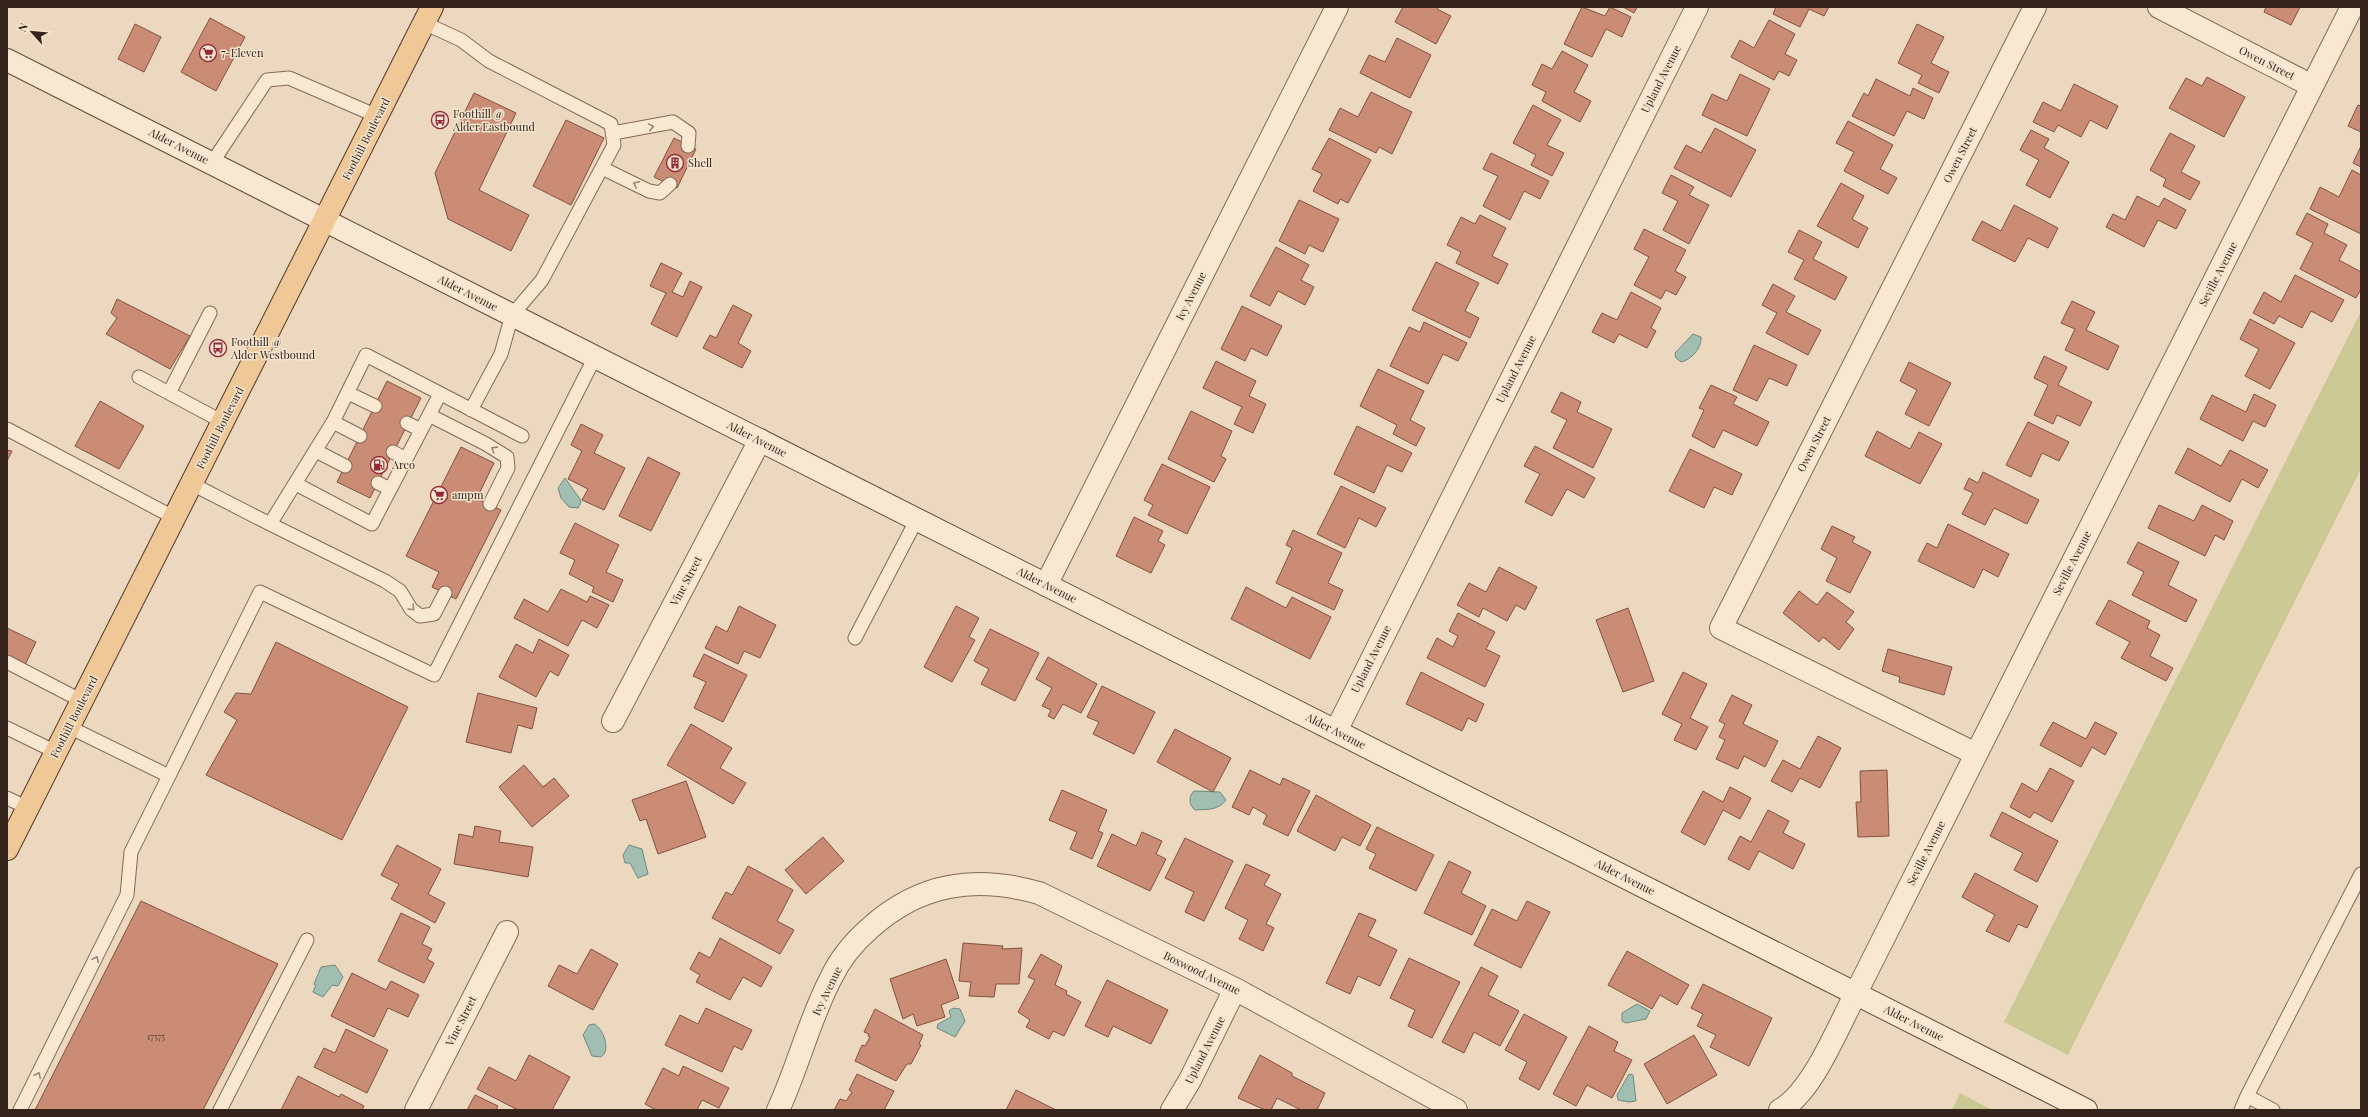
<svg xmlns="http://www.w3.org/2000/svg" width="2368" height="1117" font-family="'Playfair Display',serif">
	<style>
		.green { fill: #cac993 }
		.water { fill: #a2beb2; stroke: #698b7e }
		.building { fill: #ca8c75; stroke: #83503e }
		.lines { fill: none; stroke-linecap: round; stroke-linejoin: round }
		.service-casing { stroke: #846958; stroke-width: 15 }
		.minor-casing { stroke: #846958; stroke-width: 24 }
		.secondary-casing { stroke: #664a3b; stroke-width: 24 }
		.primary-casing { stroke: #52382c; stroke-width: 24 }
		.service { stroke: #f8e7d1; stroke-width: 13 }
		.minor { stroke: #f8e7d1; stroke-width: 22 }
		.secondary { stroke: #f8e7d1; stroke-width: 22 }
		.primary { stroke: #f0c796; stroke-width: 22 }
		.oneway { stroke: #968676 }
		.labels { text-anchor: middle; stroke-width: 3; stroke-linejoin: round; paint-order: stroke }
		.number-label { font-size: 9px; fill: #5a3e32 }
		.poi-label { font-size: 11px; fill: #34241c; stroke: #f4e4ce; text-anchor: start }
		.street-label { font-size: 11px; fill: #34241c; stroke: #f4e4ce }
	</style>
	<rect width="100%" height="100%" fill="#ecd8be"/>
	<path class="green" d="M2361,311V469L2068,1055L2004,1022Z
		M1960,1093L1992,1110H1952Z"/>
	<path class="water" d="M1693,334L1701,337C1702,348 1691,360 1681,362L1676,358L1675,353Z
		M565,478L580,499L581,502L578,508L569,507L561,498L558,488Z
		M1194,791L1220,792L1226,800C1218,811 1207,809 1195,810C1189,805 1188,797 1194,791Z
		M629,845L642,849L648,874L638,878L630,863H625L623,855Z
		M335,965L343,977L338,986L332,985L323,997L313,992L316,985L314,984L321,967Z
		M1637,1004L1650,1011L1646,1019L1626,1023L1622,1021V1013Z
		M953,1008L960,1009L965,1021L955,1037L937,1028L938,1024L951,1017L949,1011Z
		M594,1024C604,1029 611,1051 601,1057L592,1056L583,1035L589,1025Z
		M1629,1074L1633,1075L1636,1101L1629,1102L1618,1100L1617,1095Z"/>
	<path class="building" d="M1403,7H1438L1437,9L1451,16L1436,44L1395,22Z
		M1582,7L1605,16L1610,7L1631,17L1622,37L1606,29L1592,57L1564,44Z
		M1623,7H1637L1634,13Z
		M1776,7H1829L1824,16L1809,9L1800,27L1773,14Z
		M2266,7H2300L2291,25L2264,12Z
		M210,18L245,37L216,91L181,72Z
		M1769,20L1795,34L1785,54L1797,60L1789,76L1779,71L1774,80L1731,57L1740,40L1754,48Z
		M135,24L161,37L144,72L118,59Z
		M1917,24L1944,37L1931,63L1949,72L1939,93L1918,83L1922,75L1898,63Z
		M1397,38L1431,55L1410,98L1360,73L1369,55L1385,62Z
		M1562,51L1588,65L1574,92L1591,101L1580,122L1542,101L1546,92L1532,85L1542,64L1552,69Z
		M1740,74L1770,89L1747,136L1702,115L1712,94L1727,101Z
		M2207,77L2245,97L2224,137L2169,108L2186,78L2202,86Z
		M1876,79L1910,96L1913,88L1933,98L1924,119L1907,111L1894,136L1852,116L1864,93L1868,96Z
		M2074,84L2118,106L2107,129L2090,120L2081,137L2058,125L2054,132L2033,122L2043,102L2061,111Z
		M1371,92L1412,112L1392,154L1379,147L1376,153L1329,130L1340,108L1358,117Z
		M474,93L516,113L479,190L529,215L511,251L448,219L435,173Z
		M1533,105L1561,120L1547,145L1564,153L1552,176L1531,165L1536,155L1513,143Z
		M2358,105L2361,106V132L2348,126Z
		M566,120L604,138L571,205L533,186Z
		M1848,121L1893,145L1880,169L1897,178L1888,194L1844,171L1854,152L1836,143Z
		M1715,128L1756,150L1731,197L1674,168L1686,145L1701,153Z
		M2031,130L2049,139L2044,148L2069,162L2050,198L2026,185L2039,160L2020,150Z
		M2170,133L2195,146L2181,172L2200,182L2190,200L2163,186L2166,179L2150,170Z
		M674,138L696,149L677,188L654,177Z
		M1329,138L1371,160L1348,203L1340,199L1338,204L1313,191L1322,174L1312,169Z
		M2361,146V167L2353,163Z
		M1491,153L1549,181L1540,199L1524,191L1510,220L1483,206L1498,176L1483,169Z
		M2352,170L2361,175V234L2310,209L2320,187L2339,197Z
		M1671,175L1694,187L1689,195L1709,205L1689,244L1663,230L1678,201L1662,193Z
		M1841,183L1864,196L1852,219L1868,228L1858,248L1817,226Z
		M2137,196L2159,207L2164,198L2186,210L2176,229L2158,220L2144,247L2106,227L2113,214L2125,220Z
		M1299,200L1339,219L1323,252L1309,245L1305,254L1279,241Z
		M2014,205L2058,228L2048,248L2028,238L2015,262L1972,240L1982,221L2001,231Z
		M2307,213L2328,224L2324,233L2347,245L2339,260L2361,272V289L2356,298L2300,269L2313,243L2296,234Z
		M1480,215L1506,228L1492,256L1508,264L1498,284L1456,263L1461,252L1447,245L1461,217L1475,224Z
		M1644,229L1686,250L1675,271L1686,277L1676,295L1666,290L1661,299L1634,285L1649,257L1634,249Z
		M1799,230L1822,242L1813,259L1847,277L1835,300L1794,279L1804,260L1788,252Z
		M1276,247L1309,265L1301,280L1314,287L1305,305L1278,291L1270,306L1250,296Z
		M1436,262L1479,283L1465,311L1479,318L1470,338L1412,310Z
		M661,263L682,273L672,292L683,297L690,281L702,287L677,337L651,324L666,293L650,286Z
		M2295,275L2344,300L2332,322L2311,311L2302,328L2279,316L2274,324L2253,313L2264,292L2281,302Z
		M1773,284L1795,296L1786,312L1821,330L1808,355L1766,333L1777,313L1762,305Z
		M1631,292L1661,308L1651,328L1656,331L1647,348L1619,334L1614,343L1592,332L1602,313L1617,320Z
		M117,299L190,336L170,369L106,334L117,318L111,313Z
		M2072,301L2095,312L2086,330L2119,346L2108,370L2065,350L2075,329L2061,323Z
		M733,305L752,315L738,343L751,351L742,368L703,348L710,335L716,338Z
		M1242,306L1282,326L1267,356L1251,348L1245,361L1221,349Z
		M2250,319L2295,343L2270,389L2245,376L2259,349L2240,339Z
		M1424,322L1467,343L1458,361L1443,354L1428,384L1390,366L1409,327L1420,332Z
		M1754,345L1797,365L1787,386L1769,378L1757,401L1733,390Z
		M2044,356L2067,367L2058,385L2092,402L2080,426L2057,415L2053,424L2034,415L2048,385L2034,378Z
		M1216,361L1256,381L1249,396L1266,404L1253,433L1234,424L1242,407L1203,388Z
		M1909,362L1951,383L1929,426L1905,414L1917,390L1900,381Z
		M1378,369L1424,391L1410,420L1425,428L1416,446L1393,434L1397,425L1360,406Z
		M387,381L421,398L370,498L337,482Z
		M1711,385L1737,397L1733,404L1769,422L1757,446L1723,430L1714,448L1692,436L1704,410L1699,408Z
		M1561,392L1581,402L1577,412L1612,429L1593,468L1553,448L1567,420L1551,412Z
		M2254,394L2276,405L2265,427L2253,421L2243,441L2200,419L2212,395L2246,412Z
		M100,401L144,426L119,469L75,446Z
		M1191,411L1232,431L1221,456L1226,459L1214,482L1168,459Z
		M2028,422L2069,442L2059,461L2042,453L2031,477L2006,465Z
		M581,424L603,435L594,453L625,468L604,510L582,500L588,489L568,479L582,451L571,445Z
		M1357,426L1412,453L1402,472L1387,465L1374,493L1334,474Z
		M1877,431L1910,449L1919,432L1942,444L1920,484L1865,456Z
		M1535,446L1595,478L1584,498L1567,489L1552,516L1525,502L1540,474L1524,466Z
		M461,447L494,463L477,498L501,510L456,599L432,587L439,572L406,556Z
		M2188,448L2221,466L2230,450L2268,470L2258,488L2242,479L2230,502L2175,473Z
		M1690,449L1742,474L1732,495L1714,487L1704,508L1669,491Z
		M7,450L12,451L7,461Z
		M648,457L680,473L651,531L619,516Z
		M1162,464L1210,487L1187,534L1148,515L1153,505L1144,500Z
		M1983,472L2039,500L2027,524L1994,508L1985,525L1962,514L1973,493L1964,489L1969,478L1978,483Z
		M1341,486L1386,508L1376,527L1359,518L1345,548L1317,534Z
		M2159,505L2194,521L2202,505L2233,521L2224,540L2215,535L2205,556L2148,528Z
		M1134,517L1163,531L1158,541L1165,545L1151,573L1116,556Z
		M575,523L619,545L606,572L623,580L613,602L592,592L594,587L569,574L575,560L560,553Z
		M1948,524L2009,554L1998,577L1983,569L1974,588L1918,561L1927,543L1937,548Z
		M1832,526L1855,537L1852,542L1871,552L1850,593L1826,581L1837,558L1821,549Z
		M1293,530L1342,553L1328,583L1343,590L1334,610L1276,583L1292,548L1286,545Z
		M2138,542L2179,562L2168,585L2197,600L2186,622L2132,595L2144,572L2127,563Z
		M1499,567L1537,587L1525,610L1516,605L1507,621L1483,608L1479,617L1457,605L1469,583L1486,592Z
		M1246,587L1286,608L1292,597L1331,617L1310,659L1231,619Z
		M561,589L587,602L590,596L609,605L597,628L582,620L568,646L514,618L524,599L548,612Z
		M1799,591L1817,605L1827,592L1854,612L1846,622L1854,629L1839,650L1823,637L1819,642L1783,613Z
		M2109,600L2150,621L2147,628L2160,635L2150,656L2173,668L2166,681L2121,658L2130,642L2096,624Z
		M739,606L776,625L760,658L744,651L738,664L705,648L716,626L727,632Z
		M956,606L979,618L969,637L975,640L952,682L924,667Z
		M1628,608L1654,681L1623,692L1596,620Z
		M1458,613L1495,632L1486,649L1500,656L1485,687L1427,658L1437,638L1453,647L1458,636L1449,631Z
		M7,628L36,642L25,665L7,656Z
		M990,629L1039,653L1015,701L981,684L989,669L974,661Z
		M539,639L569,655L558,676L550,671L536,697L499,677L516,644L533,653Z
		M276,642L408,707L342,840L206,775L237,720L224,712L236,693L251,694Z
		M1888,649L1952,667L1944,695L1899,682L1900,677L1882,671Z
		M704,654L747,675L723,722L694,708L706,682L693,676Z
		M1048,657L1097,684L1081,713L1063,704L1054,719L1048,716L1051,710L1042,706L1052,688L1036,679Z
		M1421,672L1484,704L1476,722L1468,718L1462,731L1406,704Z
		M1683,672L1707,684L1690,718L1708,727L1696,750L1674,740L1682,724L1662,714Z
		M1102,686L1155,712L1134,754L1093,734L1099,722L1087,717Z
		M478,693L537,708L532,729L518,725L511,753L466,742Z
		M1732,695L1752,705L1743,724L1778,741L1765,767L1744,756L1738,769L1716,759L1725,740L1719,737L1725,724L1719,721Z
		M2053,722L2086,739L2095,722L2117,733L2105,755L2092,747L2081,767L2040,745Z
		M691,724L732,748L720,768L746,783L733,804L667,765Z
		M1175,729L1231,758L1213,792L1157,762Z
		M1818,736L1841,748L1820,788L1800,778L1792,792L1771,781L1783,760L1800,769Z
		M524,765L543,787L554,778L569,796L532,827L499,787Z
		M2050,768L2074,781L2052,822L2034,812L2030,818L2010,807L2022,783L2037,792Z
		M1250,770L1280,785L1283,778L1310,791L1288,836L1263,824L1267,815L1253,807L1249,815L1232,807Z
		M1887,770L1889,836L1858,837L1856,802H1861L1860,771Z
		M686,781L706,837L658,854L646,819L640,821L632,800Z
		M1730,787L1751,798L1740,819L1723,810L1705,845L1681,832L1703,791L1723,802Z
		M1062,790L1107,810L1098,831L1103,833L1092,859L1070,849L1077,832L1049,820Z
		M1316,795L1371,825L1360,846L1342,837L1335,851L1297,831Z
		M1768,810L1789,821L1783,833L1805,844L1793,869L1759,851L1749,870L1728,859L1740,836L1751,842Z
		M2002,812L2058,841L2037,882L2014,870L2023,853L1990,836Z
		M475,826L501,831L499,842L533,847L528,877L454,864L459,834L473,837Z
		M1377,827L1434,855L1416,891L1369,868L1376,854L1366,849Z
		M1142,832L1162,841L1156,854L1166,859L1150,891L1097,866L1112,834L1136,846Z
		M823,837L844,861L806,894L785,870Z
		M1185,838L1233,861L1204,921L1185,912L1194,892L1165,878Z
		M397,845L441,869L428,894L445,903L435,923L391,899L399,884L381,875Z
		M1449,861L1471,872L1461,893L1486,906L1472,935L1424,913Z
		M1246,864L1270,875L1264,885L1281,894L1266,924L1274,928L1263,951L1239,939L1248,920L1225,908Z
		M748,866L793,890L777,921L794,930L780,954L712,918L726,892L732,895Z
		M1975,873L2038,906L2027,928L2018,924L2009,942L1986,931L1995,915L1962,897Z
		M141,901L278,964L203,1110H35Z
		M1527,901L1550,912L1521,968L1474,945L1492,909L1517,921Z
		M401,913L430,927L422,944L432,949L427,959L434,963L424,983L378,961Z
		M1359,913L1376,920L1368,936L1397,950L1380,986L1358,976L1350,994L1326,983Z
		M720,938L772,967L761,987L743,977L730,1000L696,982L700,975L690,969L699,952L710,958Z
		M963,943L1003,946L1002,949L1022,948L1019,984H996L994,997L969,996L971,982L959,981Z
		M591,949L618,964L593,1010L548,986L559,965L577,974Z
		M1627,951L1689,985L1677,1005L1660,995L1652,1009L1608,985Z
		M1041,954L1062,966L1055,985L1067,991L1066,994L1081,1002L1064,1036L1053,1031L1049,1039L1026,1027L1030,1020L1018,1012L1035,980L1028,977Z
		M1409,958L1460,982L1432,1038L1408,1026L1415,1010L1390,998Z
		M946,959L959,998L941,1005L945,1017L917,1026L913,1014L903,1019L890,979Z
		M1481,967L1498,976L1488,995L1519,1011L1500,1046L1474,1032L1464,1053L1442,1042Z
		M352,973L386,990L391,981L419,995L408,1017L388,1008L374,1037L331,1016Z
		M1107,980L1168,1010L1151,1044L1113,1026L1108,1037L1085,1026Z
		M1703,984L1772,1018L1749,1066L1710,1047L1716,1035L1697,1026L1703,1014L1691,1008Z
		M706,1008L752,1030L742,1050L734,1046L722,1072L665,1045L680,1015L698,1024Z
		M875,1009L923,1035L919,1044L921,1045L911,1064H907L896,1081L855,1061L862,1045L865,1046L870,1037L868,1036L869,1034L864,1032Z
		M1524,1014L1567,1037L1539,1090L1519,1079L1527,1062L1505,1050Z
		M1589,1026L1618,1042L1614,1051L1632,1060L1612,1098L1587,1085L1576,1106L1553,1094Z
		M346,1029L388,1050L367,1093L314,1067L324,1048L335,1053Z
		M1694,1035L1717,1075L1667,1104L1644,1064Z
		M529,1055L570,1077L552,1110H518L477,1089L489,1067L516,1081Z
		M1260,1055L1292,1073V1076L1325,1093L1317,1110H1301L1277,1098L1271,1110H1265L1238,1098Z
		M683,1066L729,1088L719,1108L702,1100L697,1110H656L645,1104L663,1068L679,1076Z
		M857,1074L894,1091L884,1110H834L840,1099L846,1101L852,1092L849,1090Z
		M298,1076L339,1097L341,1094L364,1106L362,1110H281Z
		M1016,1090L1056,1110H1006Z
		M475,1095L498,1106L496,1110H467Z"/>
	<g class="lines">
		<g class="service-casing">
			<path id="service" d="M424,23L461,40L489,61L611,124L614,145L542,280L512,315L501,354L471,410
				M613,133L673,122L689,133L688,146
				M212,163L267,80L289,78L377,116
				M602,168L649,191L660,193L670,184
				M139,377L223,422
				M169,393L210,313
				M348,393L375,406
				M429,415L486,444L507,457L508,468L490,504
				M333,422L360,436
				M407,423L421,430
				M7,429L175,518
				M316,451L345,466
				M393,452L406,459
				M378,483L390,489
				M192,484L270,524L333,422L366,355L522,436
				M296,484L372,524L440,394
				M270,524L385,581L400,591L411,609L420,616L434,614L445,593
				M855,638L917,519
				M7,662L82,701
				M7,728L56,752
				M169,776L260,592L434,675L595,357
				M7,798L28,808
				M2247,1096L2361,874
				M20,1110L127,895L131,852L169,776L69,727
				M220,1110L307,940
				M2241,1110L2247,1096L2273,1110"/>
		</g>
		<g class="minor-casing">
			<path id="minor" d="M2159,7L2312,86
				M1046,585L1337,7
				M613,721L760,440
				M1336,731L1697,7
				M1976,754L1721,628L2035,7
				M416,1110L507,932
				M778,1110C798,1067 809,1020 831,978C840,959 854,942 870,928C920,883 975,875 1039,893L1235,989L1456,1110
				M1172,1110L1190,1080L1235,989
				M1780,1110C1812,1093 1838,1027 1856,993L2352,7"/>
		</g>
		<g class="secondary-casing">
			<path id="secondary" d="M7,60L2086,1110"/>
		</g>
		<g class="primary-casing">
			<path id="primary" d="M7,849L432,7"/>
		</g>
		<use href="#service" class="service"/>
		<use href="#minor" class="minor"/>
		<use href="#secondary" class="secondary"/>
		<use href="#primary" class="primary"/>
	</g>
	<defs><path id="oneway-chevron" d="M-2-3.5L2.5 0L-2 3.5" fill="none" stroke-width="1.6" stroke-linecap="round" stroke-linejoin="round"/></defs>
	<g class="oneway">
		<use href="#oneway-chevron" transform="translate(651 127) rotate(-10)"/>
		<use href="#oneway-chevron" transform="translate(636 184) rotate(-155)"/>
		<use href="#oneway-chevron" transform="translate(494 449) rotate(-148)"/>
		<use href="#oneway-chevron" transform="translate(412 608) rotate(47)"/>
		<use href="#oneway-chevron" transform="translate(96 959) rotate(-64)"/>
		<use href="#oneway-chevron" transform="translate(38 1075) rotate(-64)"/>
	</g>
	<defs>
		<g id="supermarket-ring" transform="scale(0.9)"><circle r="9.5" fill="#f4e4ce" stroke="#922938" stroke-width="1.5"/><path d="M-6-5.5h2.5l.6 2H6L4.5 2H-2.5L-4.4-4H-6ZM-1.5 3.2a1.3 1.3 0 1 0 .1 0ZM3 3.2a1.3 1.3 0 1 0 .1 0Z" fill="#922938"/></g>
		<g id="bus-ring" transform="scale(0.9)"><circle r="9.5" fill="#f4e4ce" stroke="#922938" stroke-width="1.5"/><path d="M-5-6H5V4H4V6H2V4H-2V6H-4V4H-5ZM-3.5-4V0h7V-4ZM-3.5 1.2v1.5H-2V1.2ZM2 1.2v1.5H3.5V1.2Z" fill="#922938"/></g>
		<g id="building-ring" transform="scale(0.9)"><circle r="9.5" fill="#f4e4ce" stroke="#922938" stroke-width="1.5"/><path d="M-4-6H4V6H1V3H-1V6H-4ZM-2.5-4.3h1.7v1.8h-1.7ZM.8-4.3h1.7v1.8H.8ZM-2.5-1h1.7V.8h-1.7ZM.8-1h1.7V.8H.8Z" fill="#922938"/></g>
		<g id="fuel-ring" transform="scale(0.9)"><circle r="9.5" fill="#f4e4ce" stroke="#922938" stroke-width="1.5"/><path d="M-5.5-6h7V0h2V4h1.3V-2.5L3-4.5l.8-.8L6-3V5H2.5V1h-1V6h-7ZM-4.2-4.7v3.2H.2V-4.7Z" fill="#922938"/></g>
	</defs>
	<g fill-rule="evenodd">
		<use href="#supermarket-ring" x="208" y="53"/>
		<use href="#bus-ring" x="440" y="120"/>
		<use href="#building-ring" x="675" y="163"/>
		<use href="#bus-ring" x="218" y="348"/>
		<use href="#fuel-ring" x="379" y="465"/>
		<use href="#supermarket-ring" x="439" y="495"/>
	</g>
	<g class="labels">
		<g class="number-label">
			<text x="156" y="1040">17575</text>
		</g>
		<g class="poi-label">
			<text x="221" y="57">7-Eleven</text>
			<text x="453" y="118">Foothill @<tspan x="453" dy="13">Alder Eastbound</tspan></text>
			<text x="688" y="167">Shell</text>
			<text x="231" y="346">Foothill @<tspan x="231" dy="13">Alder Westbound</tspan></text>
			<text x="392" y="469">Arco</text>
			<text x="452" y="499">ampm</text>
		</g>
		<g class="street-label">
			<text transform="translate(2267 63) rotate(27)" y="4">Owen Street</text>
			<text transform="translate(1661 79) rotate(-63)" y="4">Upland Avenue</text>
			<text transform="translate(366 139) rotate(-63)" y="4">Foothill Boulevard</text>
			<text transform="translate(179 146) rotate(27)" y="4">Alder Avenue</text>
			<text transform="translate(1960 155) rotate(-63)" y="4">Owen Street</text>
			<text transform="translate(2218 274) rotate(-63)" y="4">Seville Avenue</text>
			<text transform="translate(468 293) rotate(27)" y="4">Alder Avenue</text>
			<text transform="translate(1191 296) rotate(-63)" y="4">Ivy Avenue</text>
			<text transform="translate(1516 369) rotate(-63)" y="4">Upland Avenue</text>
			<text transform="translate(220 428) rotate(-63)" y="4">Foothill Boulevard</text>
			<text transform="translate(757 439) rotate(27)" y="4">Alder Avenue</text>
			<text transform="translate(1814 444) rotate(-63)" y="4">Owen Street</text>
			<text transform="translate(2072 563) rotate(-63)" y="4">Seville Avenue</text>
			<text transform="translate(686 581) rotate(-62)" y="4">Vine Street</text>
			<text transform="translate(1047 585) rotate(27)" y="4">Alder Avenue</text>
			<text transform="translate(1371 659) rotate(-63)" y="4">Upland Avenue</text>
			<text transform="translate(74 717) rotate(-63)" y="4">Foothill Boulevard</text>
			<text transform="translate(1336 731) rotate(27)" y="4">Alder Avenue</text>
			<text transform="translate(1926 853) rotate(-63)" y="4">Seville Avenue</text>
			<text transform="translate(1625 877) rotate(27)" y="4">Alder Avenue</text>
			<text transform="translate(1202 973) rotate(26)" y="4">Boxwood Avenue</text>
			<text transform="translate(827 991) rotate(-64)" y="4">Ivy Avenue</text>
			<text transform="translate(461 1021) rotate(-63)" y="4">Vine Street</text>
			<text transform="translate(1914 1023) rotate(27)" y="4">Alder Avenue</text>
			<text transform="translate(1205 1050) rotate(-63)" y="4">Upland Avenue</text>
		</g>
	</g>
	<rect width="2368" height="1117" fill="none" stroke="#34241c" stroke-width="16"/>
	<g transform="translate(32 32) rotate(297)" stroke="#f4e4ce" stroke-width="3" paint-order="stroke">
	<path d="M0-3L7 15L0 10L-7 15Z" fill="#34241c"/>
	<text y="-6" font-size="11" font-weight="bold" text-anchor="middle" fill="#34241c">N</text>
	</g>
</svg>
